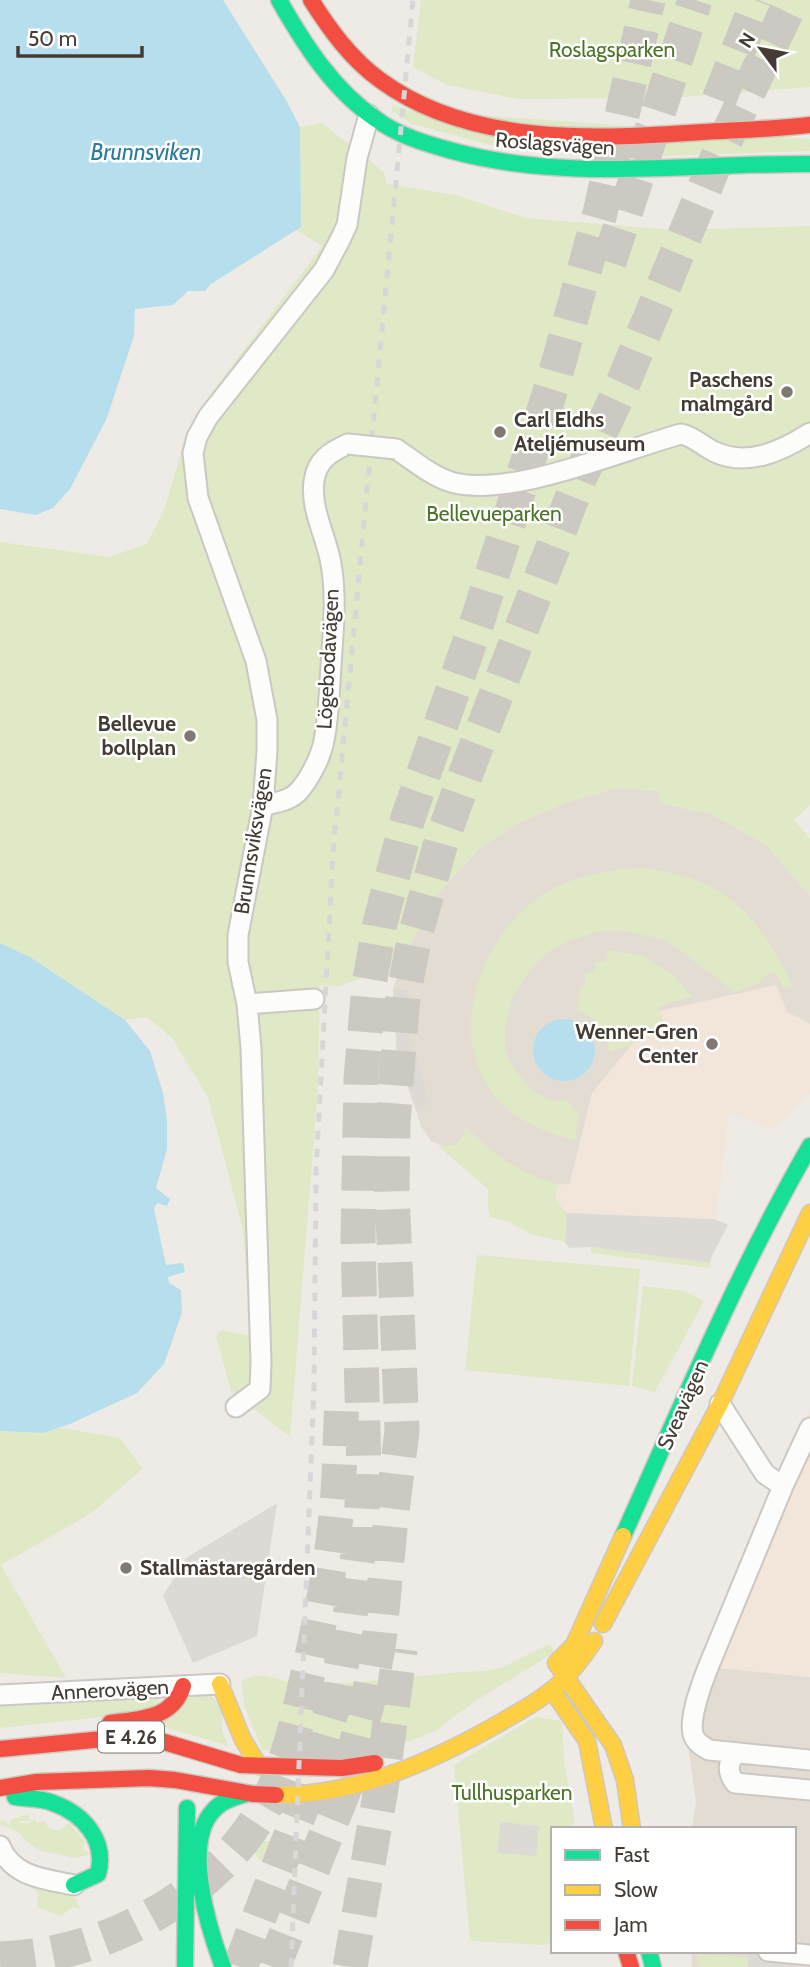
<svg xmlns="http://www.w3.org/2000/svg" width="810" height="1967" font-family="Cabin,sans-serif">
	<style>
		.residential { fill: #e3dcd3 }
		.commercial { fill: #f2e5d9 }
		.green { fill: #dfe9c6 }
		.parking { fill: #dddad6 }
		.water { fill: #b6deed }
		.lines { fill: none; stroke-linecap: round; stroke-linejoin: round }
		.highway-tunnel { stroke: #ccc8c2; stroke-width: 35; stroke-dasharray: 35 18; stroke-linecap: butt }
		.street-casing { stroke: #cbc7c2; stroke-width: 23 }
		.fast-casing { stroke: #cec8be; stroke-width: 19 }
		.slow-casing { stroke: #cec8be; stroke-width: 19 }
		.jam-casing { stroke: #cec8be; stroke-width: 19 }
		.street { stroke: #fcfcfb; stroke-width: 19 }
		.fast { stroke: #16e098; stroke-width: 16 }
		.slow { stroke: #ffcf43; stroke-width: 16 }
		.jam { stroke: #f24e42; stroke-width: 16 }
		.rail { stroke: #d8d7d7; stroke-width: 5; stroke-dasharray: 9 9; stroke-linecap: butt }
		.street-bridge-casing { stroke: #cbc7c2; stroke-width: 23; stroke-linecap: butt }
		.street-bridge { stroke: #fcfcfb; stroke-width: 19 }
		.poi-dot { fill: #807972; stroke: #fff; stroke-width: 2.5 }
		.labels { text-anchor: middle; stroke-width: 5; stroke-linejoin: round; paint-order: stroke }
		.shield { fill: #fff; stroke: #7c7671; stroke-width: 2 }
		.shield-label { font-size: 19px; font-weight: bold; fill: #443c34 }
		.park-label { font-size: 21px; fill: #4d7527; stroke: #fff }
		.street-label { font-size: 21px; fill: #443c34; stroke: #fff }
		.poi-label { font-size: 21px; font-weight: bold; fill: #443c34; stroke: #fff; text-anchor: end }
		.water-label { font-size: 23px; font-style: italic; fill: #2a7ba0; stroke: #fff }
	</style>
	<rect width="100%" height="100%" fill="#eeebe6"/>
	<path class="residential" d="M617,788L659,791V803L711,814L765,844L810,896V1024L787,1012L592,1093L570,1184L557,1185L522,1172L495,1155L466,1128L462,1138L455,1145L446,1147L432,1142L422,1128L397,1056L393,989L401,963L437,895L479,849L518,823L568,802Z
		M697,1666L810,1677V1967H692L691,1951H794V1829H692L696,1802L686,1731Z"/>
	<path class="commercial" d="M776,985L787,1012L810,1024V1093L774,1129L729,1113L716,1219L567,1213L556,1200L557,1185L571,1183L592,1093L659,1011Z
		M810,1409V1677L697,1666Z"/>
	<path class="green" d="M421,0H810V87L669,98L518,99L447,85L413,67Z
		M392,104L406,110L810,139V151L601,158L506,149L412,124L392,111Z
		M322,123L384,172L387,184L456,195L525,218L674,230L810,226V805L794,820L810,839V896L765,844L711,814L659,803L658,791L617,788L568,802L518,823L479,849L437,895L401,963L340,986L320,985L318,1088L290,1437L231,1391L216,1337L220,1330L251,1336L243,1230L208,1097L172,1038L147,1017L125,1020L30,957L0,943V542L109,557L147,544L164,511L183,445L200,408L322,246L296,230L301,226L300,127Z
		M641,868C726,877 758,914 794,988L784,987L774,973L767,974L759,983L735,992L666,940L619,930L596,932L567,942L548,952L530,970L512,998L505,1028V1051L516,1072L533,1091L552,1101H568L579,1115L575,1140C548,1133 520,1123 500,1102C445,1044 476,948 531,903C563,877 602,871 641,868Z
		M608,950L641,955L672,974L692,996L658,1007L666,1027L645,1032L646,1040L610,1052C605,1031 598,1019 577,1010L581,987L585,986V974L595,972V963L606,961Z
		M466,1128C499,1159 514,1169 557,1185L556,1200L567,1213L565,1242L533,1235L509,1222L491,1217L488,1209V1189L438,1146L455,1145L462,1138Z
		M591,1247L710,1263V1268L591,1253Z
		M477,1255L640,1269L629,1386L465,1370Z
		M643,1286L685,1291L704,1301L655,1392L632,1386Z
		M56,1427L120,1438L143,1469L90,1514L1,1565L66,1678L0,1673V1431L43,1433Z
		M549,1644L555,1652L474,1702L437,1730L406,1743L353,1756L262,1750L244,1705L241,1682C261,1668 277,1682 298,1683C360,1686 422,1673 484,1671L501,1668Z
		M150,1693L163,1695L148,1712L0,1728V1706H2L115,1701Z
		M209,1694L222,1707V1730L228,1746L151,1723L189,1698Z
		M535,1717L562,1721L564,1761L575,1822L566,1829H553V1943L544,1945L470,1941L454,1765Z
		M28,1814L31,1821H21L19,1823H29L35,1819L37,1823L44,1821L49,1828L59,1831L69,1823L85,1842L82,1849L91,1854L75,1858L38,1850L24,1839L20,1833L0,1824V1821H5L10,1826L11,1820Z
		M262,1841H284L286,1861L259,1860L254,1853L256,1846Z
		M30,1884L77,1899L80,1910L73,1907L61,1916L37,1907L38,1893L28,1885Z
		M697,1954L749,1957L748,1967H698Z"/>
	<path class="parking" d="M393,989L407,990L410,1036L430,1103L417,1110L397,1056Z
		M567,1213L715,1219L728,1225L712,1256L710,1263L591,1247L569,1248L565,1242Z
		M277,1503L257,1636L193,1663L163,1596L186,1558Z
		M500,1822L539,1826L536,1856L498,1853Z
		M749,1951L796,1954L794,1967H748Z"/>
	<path class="water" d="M0,0H223L286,100L300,127L301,227L211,284L205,291H188L173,305L135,309L134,336L107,418L70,489L53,508L36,515L0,509Z
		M0,943L30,957L125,1020L150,1051L163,1093L167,1120V1149L156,1188L170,1199L167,1206L157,1203L154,1209L166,1265L183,1263L185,1272L168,1277L169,1283L181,1290L182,1313L164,1364L137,1393L70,1424L43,1433L0,1431Z
		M533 1050a31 31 0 1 1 62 0a31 31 0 1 1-62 0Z"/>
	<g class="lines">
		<path class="highway-tunnel" d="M719,100L758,0
			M609,262L695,0
			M0,1959C51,1957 96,1945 142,1921C194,1894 239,1855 267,1803C287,1765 297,1724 306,1682C319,1628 330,1572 336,1516C340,1477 340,1438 342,1399
			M240,1967L304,1801L316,1763L335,1699L349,1624L360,1539L364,1469L358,1240L361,1079L369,985L380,923L408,818L479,616L555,376L600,213L648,0
			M273,1967L344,1790L369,1696L379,1641L391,1519L402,1431L392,1191L393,1122L403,996L415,936L441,842L469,765L580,477L623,383L721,149L792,0
			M350,1967L381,1789L400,1649"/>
		<g class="street-casing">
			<path id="street" d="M396,449C413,460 431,476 451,482C509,499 622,450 681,434C695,437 702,446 715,452C748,467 782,451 810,433
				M263,805C275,803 289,801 298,792C308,781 319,761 323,745C329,720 329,692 331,666C333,633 337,597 331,564C327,537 310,510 314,481C317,460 330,452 348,444
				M247,1004L314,999
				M720,1404L765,1474L783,1486
				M236,1407L260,1389L261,1362L251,1048L247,1004L238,962V935L263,805L267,751V720L256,661L198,498L193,453L197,437L208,417L324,270L340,240L347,225L357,158L369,115
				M810,1428L783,1486L707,1670C701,1686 689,1717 693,1734C695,1742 702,1746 709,1750L810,1760
				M0,1695L220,1684
				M737,1753C727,1762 727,1772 735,1783L810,1790
				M0,1846C12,1877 45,1879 74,1885
				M768,1951L810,1955"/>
		</g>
		<g class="fast-casing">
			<path id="fast" d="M279,0C304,44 333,90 376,119C397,135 424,143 449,150C566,183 690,163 810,164
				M623,1536C682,1405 738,1271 810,1146
				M15,1797C27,1799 41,1798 53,1803C84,1814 107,1841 98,1874L74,1885
				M649,1951L653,1967
				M185,1967L187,1808
				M223,1967C209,1930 182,1844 213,1811C221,1801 234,1797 246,1794"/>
		</g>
		<g class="slow-casing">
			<path id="slow" d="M623,1536L574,1645L556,1663L613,1745L625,1780L632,1829
				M603,1624L720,1404L810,1213
				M220,1684L243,1740L259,1766
				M556,1696L587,1741L604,1829
				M276,1795C353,1795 422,1766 489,1729C513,1715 539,1702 560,1683C574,1670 584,1656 594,1641"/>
		</g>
		<g class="jam-casing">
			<path id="jam" d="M311,0C330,30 351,59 380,80C471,147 598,139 704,132C739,130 775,129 810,125
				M110,1723C140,1719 173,1719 183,1686
				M0,1749L124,1737L161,1741L241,1765L342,1768L375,1763
				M0,1788L36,1782L149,1778L175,1780L253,1794L276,1795
				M626,1951L631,1967"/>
		</g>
		<use href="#street" class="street"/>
		<use href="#fast" class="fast"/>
		<use href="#slow" class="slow"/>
		<use href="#jam" class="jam"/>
		<path class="rail" d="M291,1967L314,1386L316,1170L333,853L413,0"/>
		<g class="street-bridge-casing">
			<path id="street-bridge" d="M348,444L396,449"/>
		</g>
		<use href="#street-bridge" class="street-bridge"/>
	</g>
	<g class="poi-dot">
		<circle cx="787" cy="392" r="7"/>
		<circle cx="500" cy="432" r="7"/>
		<circle cx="190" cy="736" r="7"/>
		<circle cx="712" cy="1044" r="7"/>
		<circle cx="126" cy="1568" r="7"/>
	</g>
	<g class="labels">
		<rect class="shield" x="98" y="1721.5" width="66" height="31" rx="5"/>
		<g class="shield-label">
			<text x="131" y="1744">E 4.26</text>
		</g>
		<g class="park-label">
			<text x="612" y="57">Roslagsparken</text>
			<text x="494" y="521">Bellevueparken</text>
			<text x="512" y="1800">Tullhusparken</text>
		</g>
		<g class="street-label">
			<text transform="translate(555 144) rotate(4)" y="7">Roslagsvägen</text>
			<text transform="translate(328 659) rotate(-87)" y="7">Lögebodavägen</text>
			<text transform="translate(253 841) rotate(-81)" y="7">Brunnsviksvägen</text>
			<text transform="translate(683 1405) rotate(-66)" y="7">Sveavägen</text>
			<text transform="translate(110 1690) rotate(-3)" y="7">Annerovägen</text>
		</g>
		<g class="poi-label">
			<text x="773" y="387">Paschens<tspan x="773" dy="24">malmgård</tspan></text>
			<text x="514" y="427" text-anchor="start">Carl Eldhs<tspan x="514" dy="24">Ateljémuseum</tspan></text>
			<text x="176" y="731">Bellevue<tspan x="176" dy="24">bollplan</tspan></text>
			<text x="698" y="1039">Wenner-Gren<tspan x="698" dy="24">Center</tspan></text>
			<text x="140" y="1575" text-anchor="start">Stallmästaregården</text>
		</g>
		<g class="water-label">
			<text x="146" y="160">Brunnsviken</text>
		</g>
	</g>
	<rect x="551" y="1827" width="245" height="126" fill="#ffffff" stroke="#b4b1ae" stroke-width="2"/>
	<rect x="565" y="1850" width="35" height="10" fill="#16e098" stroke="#b4b1ae" stroke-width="2"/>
	<text x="614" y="1862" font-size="21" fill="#443c34">Fast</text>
	<rect x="565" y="1885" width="35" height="10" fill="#ffcf43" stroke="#b4b1ae" stroke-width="2"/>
	<text x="614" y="1897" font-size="21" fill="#443c34">Slow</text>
	<rect x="565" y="1920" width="35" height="10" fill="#f24e42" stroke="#b4b1ae" stroke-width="2"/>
	<text x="614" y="1932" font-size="21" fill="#443c34">Jam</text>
	<g transform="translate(761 49) rotate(302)" stroke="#ffffff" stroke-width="5" paint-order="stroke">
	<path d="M0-5L12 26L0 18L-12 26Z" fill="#443c34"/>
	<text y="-10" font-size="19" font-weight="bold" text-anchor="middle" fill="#443c34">N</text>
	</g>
	<path d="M18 46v10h124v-10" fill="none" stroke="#443c34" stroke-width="3.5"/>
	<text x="28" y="46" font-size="21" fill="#443c34" stroke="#ffffff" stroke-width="5" paint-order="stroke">50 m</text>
</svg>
